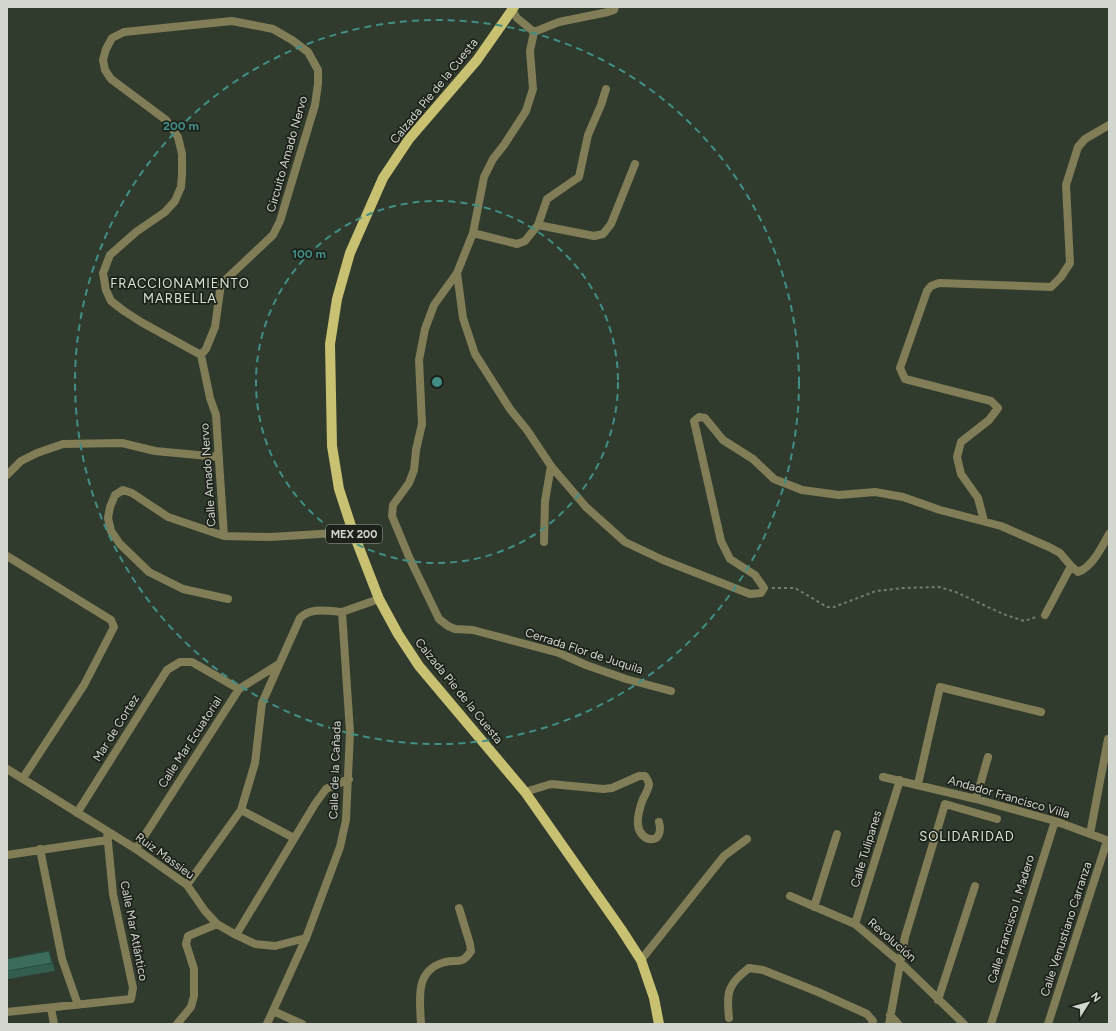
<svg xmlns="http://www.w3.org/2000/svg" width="1116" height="1031" font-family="Figtree,sans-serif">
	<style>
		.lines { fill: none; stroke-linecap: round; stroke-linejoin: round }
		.path { stroke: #737b6f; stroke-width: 2; stroke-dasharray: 3 3; stroke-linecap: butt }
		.street { stroke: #807d57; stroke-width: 8 }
		.primary { stroke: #c8c171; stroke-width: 10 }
		.wall { fill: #335d4f }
		.shaded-wall { fill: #294c40 }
		.building { fill: #3b6c5c; stroke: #294c40 }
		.ring { fill: none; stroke: #408e86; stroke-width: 2; stroke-dasharray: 7 5 }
		.labels { text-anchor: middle; stroke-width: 3.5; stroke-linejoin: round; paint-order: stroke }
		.shield { fill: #1c211a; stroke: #9ba098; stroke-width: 1 }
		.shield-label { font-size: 11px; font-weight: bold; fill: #d1d7ce }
		.street-label { font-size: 12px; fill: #d1d7ce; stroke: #1c211a }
		.neighbourhood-label { font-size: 13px; letter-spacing: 1px; fill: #d8e5d3; stroke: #1c211a }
		.centre { fill: #408e86; stroke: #1c211a; stroke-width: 2 }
		.ring-label { font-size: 12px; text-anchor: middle; font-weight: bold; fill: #408e86; stroke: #1c211a; stroke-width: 3.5; stroke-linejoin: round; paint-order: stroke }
	</style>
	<rect width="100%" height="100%" fill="#313b2d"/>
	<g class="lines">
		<path class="path" d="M772,588H795L827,607H834L876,591L903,588L939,587L956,592L1003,614L1024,621L1036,617"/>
		<path class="street" d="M512,10L517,18L534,32
			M232,21L273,29L292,40L308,52L318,70V84L315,105L280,221L273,235L221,284L215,327L206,349L201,355L141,322L124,311L111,301L106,290L103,273L110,255L136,232L165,212L175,201L181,187L182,174V154L178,137L166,120L111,79L105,70L103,60L106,49L112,38L124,32Z
			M534,32L530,51L533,89L526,111L504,145L493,159L484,177L473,233L457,273L434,305L425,329L419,360L422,424L416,450L414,470L409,483L393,505L392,516L409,557L439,619L448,626L455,629L473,630L559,653L586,665L626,679L671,691
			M534,32L559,22L608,12L614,10L615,7
			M538,225L594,236L603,234L611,224L635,164
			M473,233L517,244L525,241L538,225L547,199L579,177L588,135L601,105L606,89
			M457,273L463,318L475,354L510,409L527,430L551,466L586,507L625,542L663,560L750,594L761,593L764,588L755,575L730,559L721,541L697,434L694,421L699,417L705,418L723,440L753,459L774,479L802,490L839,495L875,492L903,497L940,510L1001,526L1049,547L1060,553L1071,566L1045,615
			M201,355L210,398L216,415L224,536
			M7,475L21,461L37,453L63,444L122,443L155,451L219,457
			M984,521L978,498L961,474L957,457L961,442L989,420L998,408L991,401L905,379L900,368L927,291L931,286L939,283L1051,287L1061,277L1070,263L1066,185L1078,147L1085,139L1109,125
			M544,542L545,501L551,466
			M7,556L111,620L114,627L84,685L23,778
			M1071,566L1078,572C1092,567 1102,547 1109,534
			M228,599L183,589L149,572L120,544L111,531L108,518L110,507L115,495L123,490L132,493L168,517L224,536L270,537L353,532
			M7,769L136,849L187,885L205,911L217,924L236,935L255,944L275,946L306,938
			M883,777L976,799L1055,821L1109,841
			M918,784L940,687L1041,712
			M525,792L551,784L603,789L612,788L639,776H645C647,779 649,781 649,785C648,790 645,795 643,799C640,806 637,818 638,825C640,843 665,846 659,822
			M976,799L988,757
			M241,810L294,838
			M77,813L167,670L180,662H192L239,689
			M1090,834L1108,739
			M40,849L62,959L78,1005
			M136,849L239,689L279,664
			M7,855L107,840
			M187,885L241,810L255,763L262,703L300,618C311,607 327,611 342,612
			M790,896L855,924L901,963L964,1024
			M814,907L837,834
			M855,924L900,780
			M236,935L315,804L326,789L349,779
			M641,960L724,856L747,839
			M938,1000L975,886
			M51,1008L54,1024
			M273,1011L302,1024
			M7,1012L131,999L133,988L113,894L107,832
			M890,1015L898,1024
			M729,1018C726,992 728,984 749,968L763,970L818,992L867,1014L873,1021L872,1024
			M177,1024L191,1007L194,996V969L186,944L188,936L217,924
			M267,1024L306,938L340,847L346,820L350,732L342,612L379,599
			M421,1024C420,1000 414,970 445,962C458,959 462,965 471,951L470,944L459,908
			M889,1024L905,937L945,804L997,819
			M991,1024L1055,821
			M1048,1024L1107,841"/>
		<path class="primary" d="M514,7L477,60L409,139L383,178L350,253L337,299L330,344L332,446L339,489L353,532L379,599L398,634L419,666L525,792L621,929L641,960L654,998L659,1024"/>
	</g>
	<path class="wall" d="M7,959H52L55,971L8,979L7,976Z"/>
	<path class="shaded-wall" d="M49,951L52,959L55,971L52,963Z"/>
	<path class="building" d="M49,951L52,963L7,971V959Z"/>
	<g class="ring">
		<circle cx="437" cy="382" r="181"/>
		<circle cx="437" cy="382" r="362"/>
	</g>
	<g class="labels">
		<rect class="shield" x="326" y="525" width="56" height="18" rx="3"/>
		<g class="shield-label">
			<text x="354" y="538">MEX 200</text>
		</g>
		<g class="street-label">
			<text transform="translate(434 91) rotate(-51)" y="4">Calzada Pie de la Cuesta</text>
			<text transform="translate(287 154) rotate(-74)" y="4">Circuito Amado Nervo</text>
			<text transform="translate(208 475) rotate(-94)" y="4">Calle Amado Nervo</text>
			<text transform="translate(584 651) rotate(18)" y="4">Cerrada Flor de Juquila</text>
			<text transform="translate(459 691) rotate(51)" y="4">Calzada Pie de la Cuesta</text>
			<text transform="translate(116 728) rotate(-58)" y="4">Mar de Cortez</text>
			<text transform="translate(190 742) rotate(-57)" y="4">Calle Mar Ecuatorial</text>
			<text transform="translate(335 770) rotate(-88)" y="4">Calle de la Cañada</text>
			<text transform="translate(1009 797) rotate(16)" y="4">Andador Francisco Villa</text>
			<text transform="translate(866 849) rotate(-73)" y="4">Calle Tulipanes</text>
			<text transform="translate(165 856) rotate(36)" y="4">Ruiz Massieu</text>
			<text transform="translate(1011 919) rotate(-73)" y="4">Calle Francisco I. Madero</text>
			<text transform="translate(1066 929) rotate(-72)" y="4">Calle Venustiano Carranza</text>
			<text transform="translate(134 931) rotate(79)" y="4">Calle Mar Atlántico</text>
			<text transform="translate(892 940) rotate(41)" y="4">Revolución</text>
		</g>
		<g class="neighbourhood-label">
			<text x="180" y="288">FRACCIONAMIENTO<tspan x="180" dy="15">MARBELLA</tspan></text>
			<text x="967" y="841">SOLIDARIDAD</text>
		</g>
	</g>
	<circle cx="437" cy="382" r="6" class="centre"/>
	<g class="ring-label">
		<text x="181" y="130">200 m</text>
		<text x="309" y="258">100 m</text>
	</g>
	<rect width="1116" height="1031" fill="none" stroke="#d1d7ce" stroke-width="16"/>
	<g transform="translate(1088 1003) rotate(53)" stroke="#1c211a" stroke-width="3" paint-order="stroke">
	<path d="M0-3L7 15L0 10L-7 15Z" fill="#d1d7ce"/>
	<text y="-6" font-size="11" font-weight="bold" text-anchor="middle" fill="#d1d7ce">N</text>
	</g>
</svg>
